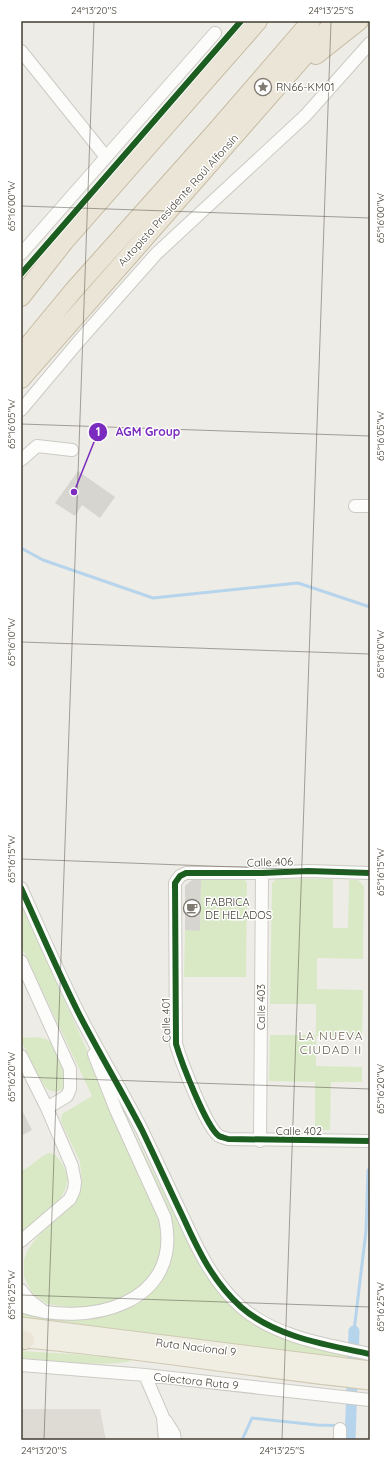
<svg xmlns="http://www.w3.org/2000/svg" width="391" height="1461" font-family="Quicksand,sans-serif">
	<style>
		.industrial { fill: #dedbd4 }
		.green { fill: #d9e9c6 }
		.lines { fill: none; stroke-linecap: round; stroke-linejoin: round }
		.stream { stroke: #b6d4ec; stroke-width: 3 }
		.canal { stroke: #b6d4ec; stroke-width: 11 }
		.building { fill: #d7d5cf }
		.minor-casing { stroke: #cccac4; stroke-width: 14 }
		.major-casing { stroke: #d0c9b3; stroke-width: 17 }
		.highway-casing { stroke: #c5bba2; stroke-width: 20 }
		.minor { stroke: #fcfcfb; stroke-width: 12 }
		.major { stroke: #f0ede2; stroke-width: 15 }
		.highway { stroke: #ebe5d7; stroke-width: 18 }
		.cycleway-casing { stroke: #fff; stroke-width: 8 }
		.cycleway { stroke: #1b5e20; stroke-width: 6 }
		.ticks { fill: none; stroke: #433e33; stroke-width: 1; stroke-opacity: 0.45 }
		.labels { text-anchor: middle; stroke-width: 3; stroke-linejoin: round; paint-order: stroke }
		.poi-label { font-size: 11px; fill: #433e33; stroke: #fff; text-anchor: start }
		.street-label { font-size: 11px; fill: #433e33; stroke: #fff }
		.neighbourhood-label { font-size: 12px; letter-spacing: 1px; fill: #655c4b; stroke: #fff }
		.leader { fill: none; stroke: #7b2cbf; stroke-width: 1.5 }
		.callout-dot { fill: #7b2cbf; stroke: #fff; stroke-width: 1.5 }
		.mark-label { font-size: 12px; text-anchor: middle; font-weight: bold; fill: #fff }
		.callout-label { font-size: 12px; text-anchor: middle; font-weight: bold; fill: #7b2cbf; stroke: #fff; stroke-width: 3; stroke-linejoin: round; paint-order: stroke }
		.neatline { fill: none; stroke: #433e33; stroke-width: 1.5 }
		.ticks-label { font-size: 10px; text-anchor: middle; fill: #433e33 }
	</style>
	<rect width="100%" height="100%" fill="#eeece6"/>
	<path class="industrial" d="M21,1409H100L106,1440H21Z"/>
	<path class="green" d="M201,878H243L247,883L246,977H184L185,930H200Z
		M276,879H333V928H348L349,880H358L364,886L363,959L317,958V989L363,990L362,1036H316V1066L362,1067V1082H331L330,1130H315V1082L269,1081L270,1035H316V1004H270L272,883Z
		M21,905L83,1041L131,1159L160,1222L162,1253L157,1267L147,1280L127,1296L87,1310L47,1304L32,1293L24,1277V1260L27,1251L38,1236L60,1216L75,1199L82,1183L80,1162L61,1122L62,1114L92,1096L21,946Z
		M38,1037L46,1039L50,1042L67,1074L65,1087C60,1092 53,1093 47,1089C41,1084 26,1050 21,1041V1038Z
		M118,1104H120L201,1269L229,1303L343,1354L370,1362L21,1318V1311C35,1314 49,1318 63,1320C95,1322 137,1311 158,1285C165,1276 169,1263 172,1252Z
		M49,1153L54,1154C89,1187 46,1213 21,1234V1171C33,1166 38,1157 49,1153Z
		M21,1351L121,1357L132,1361C97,1368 57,1360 21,1358Z"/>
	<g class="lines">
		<path class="stream" d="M21,548L43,560L153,598L298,583L370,607
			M354,1331L366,1231L368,1170
			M242,1440L252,1418L317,1425L351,1426"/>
		<path class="canal" d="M350,1440L354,1331"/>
	</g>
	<path class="building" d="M78,471L115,497L100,518L82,505L75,516L55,503Z
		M192,880H201L200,931L185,930V886Z
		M21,1108L32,1130L21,1136Z"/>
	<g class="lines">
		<g class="minor-casing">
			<path id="minor" d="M21,51L106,157
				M21,254L215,33
				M21,410L79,341L156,254L305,116L370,43
				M21,460L37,446L72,450
				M355,506H370
				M370,873L308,871L262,873H186L180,876L175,883L176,1044C181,1061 206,1127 219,1136C221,1137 225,1138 228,1139L370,1141
				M21,888C40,930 58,972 79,1014C99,1053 122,1091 142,1130C156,1159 169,1188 183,1217C198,1250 213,1282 241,1307C275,1337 327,1345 370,1354
				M21,961L70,1069V1089L67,1096L47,1108
				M21,1056L47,1108L72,1166L75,1182L74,1190L70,1199L21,1241
				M260,1141L262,873
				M21,1290L29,1300L42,1310
				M21,1306C86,1328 184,1305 165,1218L116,1110L94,1054
				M21,1365L145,1375L370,1400
				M145,1375L163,1417L165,1440
				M166,1421L174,1434L175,1440
				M340,1440V1429"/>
		</g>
		<g class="major-casing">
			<path id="major" d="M21,1325L370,1369
				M25,1340C141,1350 255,1370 370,1382"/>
		</g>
		<g class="highway-casing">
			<path id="highway" d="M316,55L359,21
				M21,297L64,242L258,21
				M21,354L73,291L216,131L311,21
				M21,379L335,21
				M21,1339L25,1340"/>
		</g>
		<use href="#minor" class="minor"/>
		<use href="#major" class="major"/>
		<use href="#highway" class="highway"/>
		<g class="cycleway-casing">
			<path id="cycleway" d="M21,274L241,21
				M370,873L308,871L262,873H186L180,876L175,883L176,1044C181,1061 206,1127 219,1136C221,1137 225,1138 228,1139L370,1141
				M21,888C40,930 58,972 79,1014C99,1053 122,1091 142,1130C156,1159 169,1188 183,1217C198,1250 213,1282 241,1307C275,1337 327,1345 370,1354"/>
		</g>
		<use href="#cycleway" class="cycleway"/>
	</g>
	<path class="ticks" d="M21,206L370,218M21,424L370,436M21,642L370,654M21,859L370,872M21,1077L370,1089M21,1295L370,1307M44,1440L94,21M282,1440L331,21"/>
	<defs>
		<g id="sight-ring" transform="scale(0.9)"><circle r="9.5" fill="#fff" stroke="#7f7b72" stroke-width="1.5"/><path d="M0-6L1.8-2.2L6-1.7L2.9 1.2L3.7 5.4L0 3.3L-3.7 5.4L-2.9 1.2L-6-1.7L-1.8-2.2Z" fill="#7f7b72"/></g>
		<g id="cafe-ring" transform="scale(0.9)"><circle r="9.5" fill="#fff" stroke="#7f7b72" stroke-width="1.5"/><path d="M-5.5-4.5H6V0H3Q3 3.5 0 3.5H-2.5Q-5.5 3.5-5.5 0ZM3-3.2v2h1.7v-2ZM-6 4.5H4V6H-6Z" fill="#7f7b72"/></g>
	</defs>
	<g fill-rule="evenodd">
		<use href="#sight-ring" x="263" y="87"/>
		<use href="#cafe-ring" x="192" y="908"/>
	</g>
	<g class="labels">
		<g class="poi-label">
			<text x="276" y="91">RN66-KM01</text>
			<text x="205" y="906">FABRICA<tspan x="205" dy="13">DE HELADOS</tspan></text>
		</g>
		<g class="street-label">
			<text transform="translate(178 200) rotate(-48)" y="4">Autopista Presidente Raúl Alfonsín</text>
			<text transform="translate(270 862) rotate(-2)" y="4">Calle 406</text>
			<text transform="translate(261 1007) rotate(-90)" y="4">Calle 403</text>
			<text transform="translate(166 1020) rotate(-91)" y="4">Calle 401</text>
			<text x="299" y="1135">Calle 402</text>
			<text transform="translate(196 1347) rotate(7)" y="4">Ruta Nacional 9</text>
			<text transform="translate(196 1381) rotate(6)" y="4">Colectora Ruta 9</text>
		</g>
		<g class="neighbourhood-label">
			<text x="331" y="1040">LA NUEVA<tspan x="331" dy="14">CIUDAD II</tspan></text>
		</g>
	</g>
	<path class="leader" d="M74 492L98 432"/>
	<g class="callout-dot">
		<circle cx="74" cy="492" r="4"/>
		<circle cx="98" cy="432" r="10"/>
	</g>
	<g class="mark-label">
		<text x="98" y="436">1</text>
	</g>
	<g class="callout-label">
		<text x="148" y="436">AGM Group</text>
	</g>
	<rect width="391" height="1461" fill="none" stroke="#ffffff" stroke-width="44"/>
	<rect x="22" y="22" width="347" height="1417" class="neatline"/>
	<g class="ticks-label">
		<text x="94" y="14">24°13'20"S</text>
		<text x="331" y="14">24°13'25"S</text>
		<text transform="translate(11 206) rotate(-90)" y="4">65°16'00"W</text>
		<text transform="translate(380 218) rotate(-90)" y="4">65°16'00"W</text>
		<text transform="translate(11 424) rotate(-90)" y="4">65°16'05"W</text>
		<text transform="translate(380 436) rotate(-90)" y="4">65°16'05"W</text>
		<text transform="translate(11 642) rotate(-90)" y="4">65°16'10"W</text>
		<text transform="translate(380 654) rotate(-90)" y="4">65°16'10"W</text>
		<text transform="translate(11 859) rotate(-90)" y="4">65°16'15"W</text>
		<text transform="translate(380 872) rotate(-90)" y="4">65°16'15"W</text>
		<text transform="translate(11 1077) rotate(-90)" y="4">65°16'20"W</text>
		<text transform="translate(380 1089) rotate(-90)" y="4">65°16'20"W</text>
		<text transform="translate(11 1295) rotate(-90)" y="4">65°16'25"W</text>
		<text transform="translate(380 1307) rotate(-90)" y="4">65°16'25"W</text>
		<text x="44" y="1454">24°13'20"S</text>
		<text x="282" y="1454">24°13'25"S</text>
	</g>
</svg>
